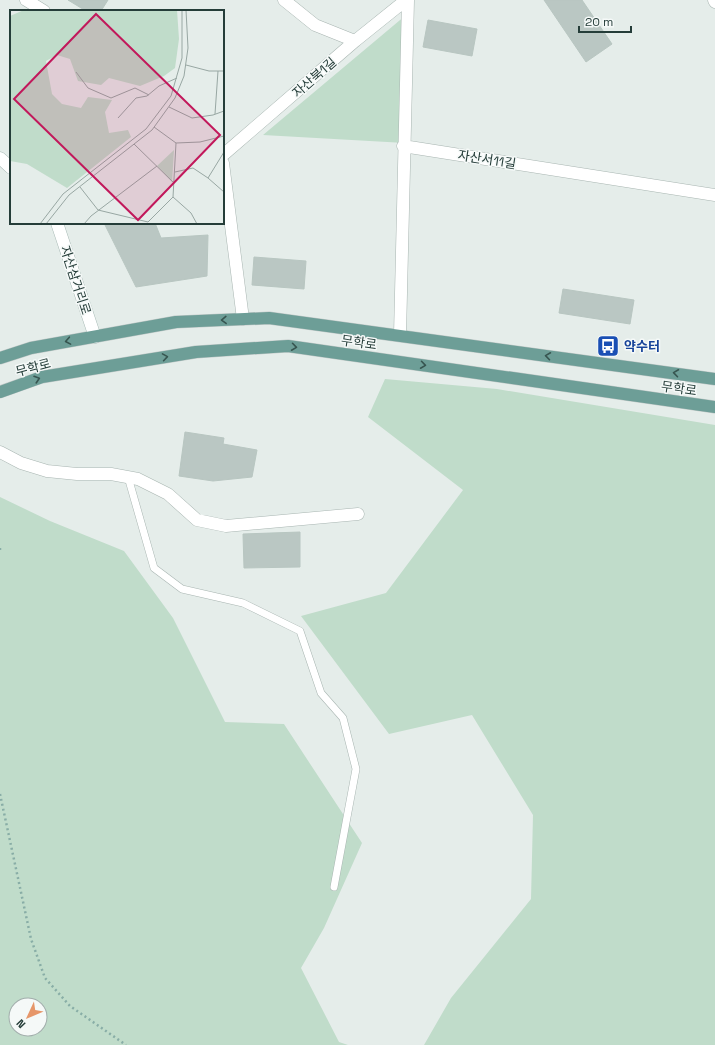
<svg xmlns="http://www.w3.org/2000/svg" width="715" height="1045" font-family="'Space Grotesk','Noto Sans KR',sans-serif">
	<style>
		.green { fill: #c0dcca; fill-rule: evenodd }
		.building { fill: #bac7c3; stroke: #b8c6c1 }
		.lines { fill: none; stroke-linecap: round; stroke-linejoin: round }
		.service-casing { stroke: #a8b5b1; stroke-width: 8 }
		.minor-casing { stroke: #a8b5b1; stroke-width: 13 }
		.secondary-casing { stroke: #a4b7b3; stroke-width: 13 }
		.primary-casing { stroke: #c2c9c8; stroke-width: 13 }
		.path { stroke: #88ada6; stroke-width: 2.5; stroke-dasharray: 2 3; stroke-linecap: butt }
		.service { stroke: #fff; stroke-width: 7 }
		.minor { stroke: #fff; stroke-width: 12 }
		.secondary { stroke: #fff; stroke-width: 12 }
		.primary { stroke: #6d9e97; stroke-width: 12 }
		.oneway { stroke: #375550 }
		.labels { text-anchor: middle; stroke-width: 3; stroke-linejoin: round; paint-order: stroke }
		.street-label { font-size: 13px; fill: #253d39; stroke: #f5f9f8 }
		.transit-label { font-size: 13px; font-weight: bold; fill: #164399; stroke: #f5f9f8; text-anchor: start }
		.inset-road { fill: none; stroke: #98a7a3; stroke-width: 1 }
		.view { fill: #c2185b; fill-opacity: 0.15; stroke: #c2185b; stroke-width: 2 }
		.inset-edge { fill: none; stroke: #253d39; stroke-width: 2 }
	</style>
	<rect width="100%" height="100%" fill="#e5edea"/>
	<path class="green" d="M412,10L405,143L263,135Z
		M385,379L497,389L715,425V1045H424L451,998L531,899L533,815L472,715L389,734L301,616L386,593L463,490L368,417Z
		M0,497L50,521L124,551L173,618L225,722L284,724L362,843L324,928L301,968L339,1042L348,1045H0ZM16,1005H40V1029H16Z"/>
	<path class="building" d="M68,0H108L101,11H86Z
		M544,0H582L612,44L586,62Z
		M428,20L477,29L472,56L423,47Z
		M104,223H155L161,238L208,235L207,276L136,287Z
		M254,257L306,261L304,289L252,285Z
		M563,289L634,300L630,324L559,313Z
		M185,432L224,438L223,444L257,450L252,477L213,481L179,476Z
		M300,532V567L244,568L243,534Z"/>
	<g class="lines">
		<g class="service-casing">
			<path id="service" d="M128,477L154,568L182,589L243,603L300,631L321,693L343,718L356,769L334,887"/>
		</g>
		<g class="minor-casing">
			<path id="minor" d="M26,0L44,11
				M284,0L315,25L355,41
				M714,0L715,2
				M403,146L715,195
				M223,155L355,41L406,0
				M223,163L243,319
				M400,335L408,0
				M0,452L21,463L47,471L77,474H111L138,479L168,494L197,520L226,526L358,514"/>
		</g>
		<g class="secondary-casing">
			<path id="secondary" d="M0,158L11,168
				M57,223L95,337"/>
		</g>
		<g class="primary-casing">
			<path id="primary" d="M0,358L31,348L176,322L269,318L715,379
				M0,392L42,377L196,352L288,346L715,407"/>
		</g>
		<path class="path" d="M0,548V552
			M0,794L31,939L45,978L70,1006L126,1045"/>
		<use href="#service" class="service"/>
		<use href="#minor" class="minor"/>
		<use href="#secondary" class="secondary"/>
		<use href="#primary" class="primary"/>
	</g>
	<defs><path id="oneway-chevron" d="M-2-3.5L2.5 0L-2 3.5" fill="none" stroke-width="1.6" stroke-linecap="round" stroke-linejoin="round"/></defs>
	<g class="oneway">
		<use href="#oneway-chevron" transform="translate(224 320) rotate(178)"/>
		<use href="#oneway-chevron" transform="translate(68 341) rotate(170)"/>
		<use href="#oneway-chevron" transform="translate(294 347) rotate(8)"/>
		<use href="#oneway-chevron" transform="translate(548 356) rotate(-172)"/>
		<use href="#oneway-chevron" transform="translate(165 357) rotate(-9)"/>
		<use href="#oneway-chevron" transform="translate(423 365) rotate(8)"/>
		<use href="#oneway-chevron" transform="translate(676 373) rotate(-172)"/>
		<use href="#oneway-chevron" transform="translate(37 379) rotate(-18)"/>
	</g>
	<defs>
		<g id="bus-square" transform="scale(1.15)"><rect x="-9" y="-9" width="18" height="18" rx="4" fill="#1a4fb4" stroke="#f5f9f8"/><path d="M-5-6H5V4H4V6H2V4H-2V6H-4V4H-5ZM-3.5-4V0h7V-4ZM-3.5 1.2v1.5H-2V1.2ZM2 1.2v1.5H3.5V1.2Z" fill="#fff"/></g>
	</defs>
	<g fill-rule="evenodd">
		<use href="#bus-square" x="608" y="346"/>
	</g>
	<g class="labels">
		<g class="street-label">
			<text transform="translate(314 77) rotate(-41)" y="5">자산북1길</text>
			<text transform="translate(487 159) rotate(9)" y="5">자산서11길</text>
			<text transform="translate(76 280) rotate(72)" y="5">자산삼거리로</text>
			<text transform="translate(359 342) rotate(8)" y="5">무학로</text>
			<text transform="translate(33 367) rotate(-15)" y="5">무학로</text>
			<text transform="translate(679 388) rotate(8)" y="5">무학로</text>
		</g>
		<g class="transit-label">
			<text x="624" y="351">약수터</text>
		</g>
	</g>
	<g transform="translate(10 10)">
		<rect width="214" height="214" fill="#e5edea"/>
		<path d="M14,0H167L169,29L165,58L154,66L130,76L99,68L91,75L68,71L60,49L47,45L36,51L42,84L52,94L71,98L78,87L102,90L95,102L99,123L118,120L121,127L57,178L17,154L0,151V6ZM164,140L162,172L147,156Z" fill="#c0dcca"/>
		<path class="inset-road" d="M176,55L199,61H214M66,62L78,78L101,88L125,78L139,85M159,97L182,108L203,105L214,101M205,104L208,61M108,108L126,88L137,86L149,76L167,68M144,117L166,133L163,187L181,203L187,214M166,133L190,132L214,126M124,134L164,173M214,142L198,168L214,182M165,162L183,158L198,168M70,177L88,200L138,212L163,187M30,214L53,184L136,119L161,86L172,48V0M36,214L59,185L142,120L165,88L174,66L178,38L176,0M74,214L81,206L147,156"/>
		<path class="view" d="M86,4L210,125L128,210L4,89Z"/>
		<rect width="214" height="214" class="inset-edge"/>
	</g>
	<g transform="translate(28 1017) rotate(226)"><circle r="19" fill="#f5f9f8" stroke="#a2aeac"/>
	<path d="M0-3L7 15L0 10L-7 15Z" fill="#e69669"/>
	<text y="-6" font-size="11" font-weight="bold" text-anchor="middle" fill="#253d39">N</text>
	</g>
	<path d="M579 26v6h52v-6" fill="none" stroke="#253d39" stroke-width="2"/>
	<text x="585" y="26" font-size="12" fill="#253d39" stroke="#f5f9f8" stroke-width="3" paint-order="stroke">20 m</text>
</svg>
